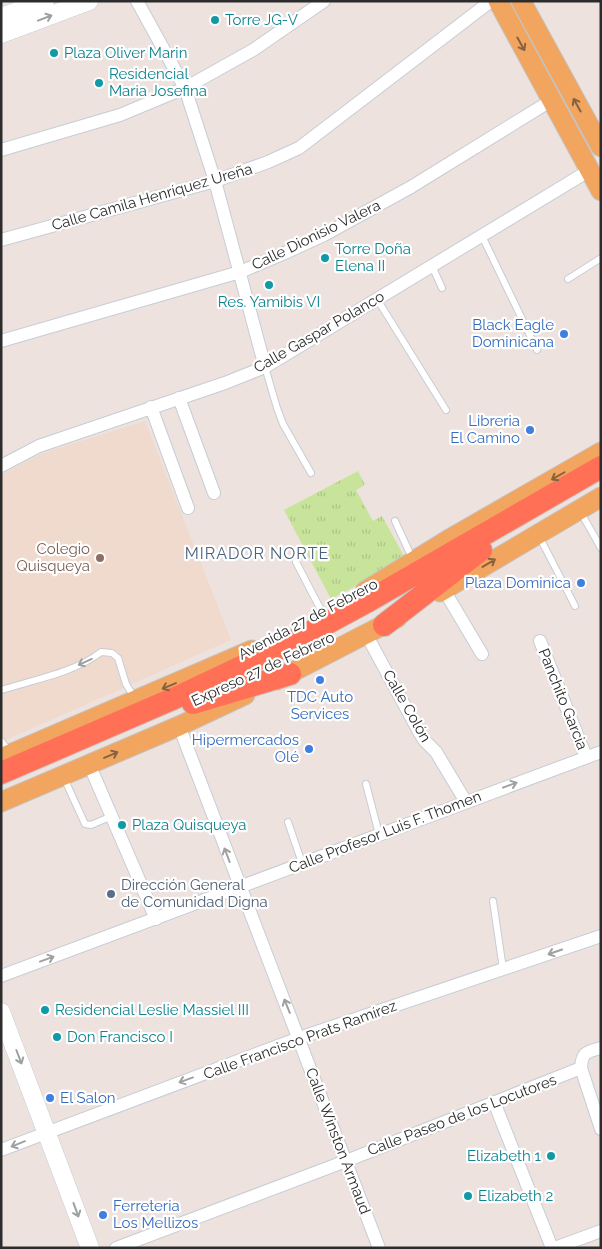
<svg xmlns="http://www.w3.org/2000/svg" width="602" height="1249" font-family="Raleway,sans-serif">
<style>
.education{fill:#efdacd}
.grass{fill:url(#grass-tufts)}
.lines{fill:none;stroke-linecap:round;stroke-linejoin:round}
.lane-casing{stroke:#c6cdd5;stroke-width:8}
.street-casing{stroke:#c6cdd5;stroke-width:14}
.secondary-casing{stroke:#c6cdd5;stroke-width:19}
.primary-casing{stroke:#c4c4c4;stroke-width:21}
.highway-casing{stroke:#c4c4c4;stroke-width:24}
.lane{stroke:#fff;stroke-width:6}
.street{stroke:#fff;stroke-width:12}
.secondary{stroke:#fff;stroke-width:18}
.primary{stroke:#f2a55e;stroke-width:19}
.highway{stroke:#ff7057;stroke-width:22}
.oneway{stroke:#a0a0a0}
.oneway2{stroke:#856242}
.culture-dot{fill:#0f9aa8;stroke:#fff;stroke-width:2}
.shop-dot{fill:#3f7fe0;stroke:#fff;stroke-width:2}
.education-dot{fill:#8d6e63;stroke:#fff;stroke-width:2}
.service-dot{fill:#5c6f8a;stroke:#fff;stroke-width:2}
.labels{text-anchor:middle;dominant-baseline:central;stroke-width:4.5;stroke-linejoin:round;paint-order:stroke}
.culture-label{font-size:15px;fill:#0d838f;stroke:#fff;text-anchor:start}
.street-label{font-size:15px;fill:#2c2c2c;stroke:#fff}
.shop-label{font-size:15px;fill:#366cbe;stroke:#fff;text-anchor:end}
.education-label{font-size:15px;fill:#785e54;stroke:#fff;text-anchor:end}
.service-label{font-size:15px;fill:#4e5e75;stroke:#fff;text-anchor:start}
.neighbourhood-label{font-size:16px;letter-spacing:1px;fill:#4b627d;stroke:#fff}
</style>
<defs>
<pattern id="grass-tufts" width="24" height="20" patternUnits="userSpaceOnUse" patternTransform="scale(1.25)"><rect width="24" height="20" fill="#c8e49a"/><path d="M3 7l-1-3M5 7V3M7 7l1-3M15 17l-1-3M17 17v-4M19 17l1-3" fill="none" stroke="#acc485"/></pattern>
</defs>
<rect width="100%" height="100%" fill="#ede2de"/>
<path class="education" d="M145 421 231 640 1 742V475L43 453Z"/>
<path class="grass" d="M358 471 365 485 356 490 373 521 382 516 406 560 331 599 284 510Z"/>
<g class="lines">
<defs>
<path id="lane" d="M482 236 537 350
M432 266 442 288
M568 279 601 258
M377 299 446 410
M265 367 277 408 283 424 311 473
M580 511 601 548
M395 521 413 560
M539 536 575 606
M296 562 323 614
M1 690C33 680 76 672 101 652L112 653 118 658 126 684 135 699
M1 741 10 752
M64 778 85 824 91 825 112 816
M366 784 379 834
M288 822 302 863
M493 901 503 969"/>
<path id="street" d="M137 1 185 88 215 181 265 367
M1 150 120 115 185 88 253 50 324 1
M1 240 215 181 268 162 299 148 491 1
M1 341 240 272 287 252 324 235 411 187 552 100
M179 398 214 493
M151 407 188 508
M1 466 39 446 225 383 265 367 590 170
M444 590 482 654
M366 634 418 730 424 740 436 752 466 802
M540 641 586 757
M179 726C244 900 313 1074 379 1248
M89 764 156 919
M1 976 601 752
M601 1048C586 1052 582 1052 581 1068L601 1129
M494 1102 552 1248
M1 1150 299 1038 601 936
M116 1248 346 1161 581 1068
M555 1248 601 1231"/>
<path id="secondary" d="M1 17 45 1
M1 34 89 1
M1 1012 90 1248"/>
<path id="primary" d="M498 1 601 191
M521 1 601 147
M365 591 451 538 601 452
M440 592 601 497
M277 680 397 618
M1 758 252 650
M1 802 179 726 245 695"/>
<path id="highway" d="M384 625 481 550
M193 703 290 674
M1 773 184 694 283 647 370 600 601 467"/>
</defs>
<use href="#lane" class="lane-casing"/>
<use href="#street" class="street-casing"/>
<use href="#secondary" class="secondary-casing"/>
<use href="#primary" class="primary-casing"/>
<use href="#highway" class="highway-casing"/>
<use href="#lane" class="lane"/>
<use href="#street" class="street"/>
<use href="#secondary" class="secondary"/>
<use href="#primary" class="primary"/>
<use href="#highway" class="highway"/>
</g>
<defs><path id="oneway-shaft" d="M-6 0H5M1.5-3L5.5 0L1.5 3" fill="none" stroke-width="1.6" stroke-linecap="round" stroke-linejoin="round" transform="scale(1.25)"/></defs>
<g class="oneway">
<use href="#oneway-shaft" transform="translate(45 18) rotate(-21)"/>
<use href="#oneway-shaft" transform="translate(85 662) rotate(156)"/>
<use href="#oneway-shaft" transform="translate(510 785) rotate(-20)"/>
<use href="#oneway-shaft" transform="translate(227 855) rotate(-111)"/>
<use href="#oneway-shaft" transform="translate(555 952) rotate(161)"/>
<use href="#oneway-shaft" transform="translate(47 959) rotate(-20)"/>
<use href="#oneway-shaft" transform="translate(287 1006) rotate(-112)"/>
<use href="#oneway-shaft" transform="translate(19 1057) rotate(69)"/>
<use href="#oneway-shaft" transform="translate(186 1080) rotate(160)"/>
<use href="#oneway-shaft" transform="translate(18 1144) rotate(158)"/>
<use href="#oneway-shaft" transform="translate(76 1210) rotate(70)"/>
</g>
<g class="oneway2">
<use href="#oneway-shaft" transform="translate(521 44) rotate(61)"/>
<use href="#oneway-shaft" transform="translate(577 105) rotate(-119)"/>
<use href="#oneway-shaft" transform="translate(558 476) rotate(150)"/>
<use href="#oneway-shaft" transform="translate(489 563) rotate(-31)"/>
<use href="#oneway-shaft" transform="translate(169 686) rotate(157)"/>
<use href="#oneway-shaft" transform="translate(111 755) rotate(-23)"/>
</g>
<g class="culture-dot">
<circle cx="215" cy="20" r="5"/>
<circle cx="54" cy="53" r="5"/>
<circle cx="99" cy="83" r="5"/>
<circle cx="325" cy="258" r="5"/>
<circle cx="269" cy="285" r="5"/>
<circle cx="122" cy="825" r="5"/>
<circle cx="45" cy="1010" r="5"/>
<circle cx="57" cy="1037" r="5"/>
<circle cx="551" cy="1156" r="5"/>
<circle cx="468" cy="1196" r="5"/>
</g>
<g class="shop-dot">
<circle cx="564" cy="334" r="5"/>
<circle cx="530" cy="430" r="5"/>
<circle cx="581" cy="583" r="5"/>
<circle cx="320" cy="680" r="5"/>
<circle cx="309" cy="749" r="5"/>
<circle cx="50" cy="1098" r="5"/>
<circle cx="103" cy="1215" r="5"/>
</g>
<circle class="education-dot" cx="100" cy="558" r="5"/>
<circle class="service-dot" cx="111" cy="894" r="5"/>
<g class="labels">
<g class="culture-label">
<text x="225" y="20">Torre JG-V</text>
<text x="64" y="53">Plaza Oliver Marin</text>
<text x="109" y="74">Residencial<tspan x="109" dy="17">Maria Josefina</tspan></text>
<text x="335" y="249">Torre Doña<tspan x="335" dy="17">Elena II</tspan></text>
<text x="269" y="302" text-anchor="middle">Res. Yamibis VI</text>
<text x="132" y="825">Plaza Quisqueya</text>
<text x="55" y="1010">Residencial Leslie Massiel III</text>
<text x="67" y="1037">Don Francisco I</text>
<text x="541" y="1156" text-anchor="end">Elizabeth 1</text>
<text x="478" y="1196">Elizabeth 2</text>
</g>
<g class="street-label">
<text transform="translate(152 197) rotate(-16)">Calle Camila Henríquez Ureña</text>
<text transform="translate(316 235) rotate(-26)">Calle Dionisio Valera</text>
<text transform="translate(319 332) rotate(-30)">Calle Gaspar Polanco</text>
<text transform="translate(308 619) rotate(-28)">Avenida 27 de Febrero</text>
<text transform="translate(263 669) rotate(-25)">Expreso 27 de Febrero</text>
<text transform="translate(563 699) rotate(68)">Panchito Garcia</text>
<text transform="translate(407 706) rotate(60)">Calle Colón</text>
<text transform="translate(385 832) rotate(-21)">Calle Profesor Luis F. Thomen</text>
<text transform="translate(300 1040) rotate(-20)">Calle Francisco Prats Ramírez</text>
<text transform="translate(462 1115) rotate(-21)">Calle Paseo de los Locutores</text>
<text transform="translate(338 1141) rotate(69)">Calle Winston Armaud</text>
</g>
<g class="shop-label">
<text x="554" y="325">Black Eagle<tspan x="554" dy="17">Dominicana</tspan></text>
<text x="520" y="421">Libreria<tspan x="520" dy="17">El Camino</tspan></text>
<text x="571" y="583">Plaza Dominica</text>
<text x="320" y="697" text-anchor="middle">TDC Auto<tspan x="320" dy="17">Services</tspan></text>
<text x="299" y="740">Hipermercados<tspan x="299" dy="17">Olé</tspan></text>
<text x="60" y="1098" text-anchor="start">El Salon</text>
<text x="113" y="1206" text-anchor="start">Ferreteria<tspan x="113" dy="17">Los Mellizos</tspan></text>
</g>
<g class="education-label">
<text x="90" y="549">Colegio<tspan x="90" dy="17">Quisqueya</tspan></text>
</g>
<g class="service-label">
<text x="121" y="885">Dirección General<tspan x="121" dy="17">de Comunidad Digna</tspan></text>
</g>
<g class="neighbourhood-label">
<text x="257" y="553">MIRADOR NORTE</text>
</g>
</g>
<rect width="602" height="1249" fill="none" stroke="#2c2c2c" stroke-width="5"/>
</svg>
